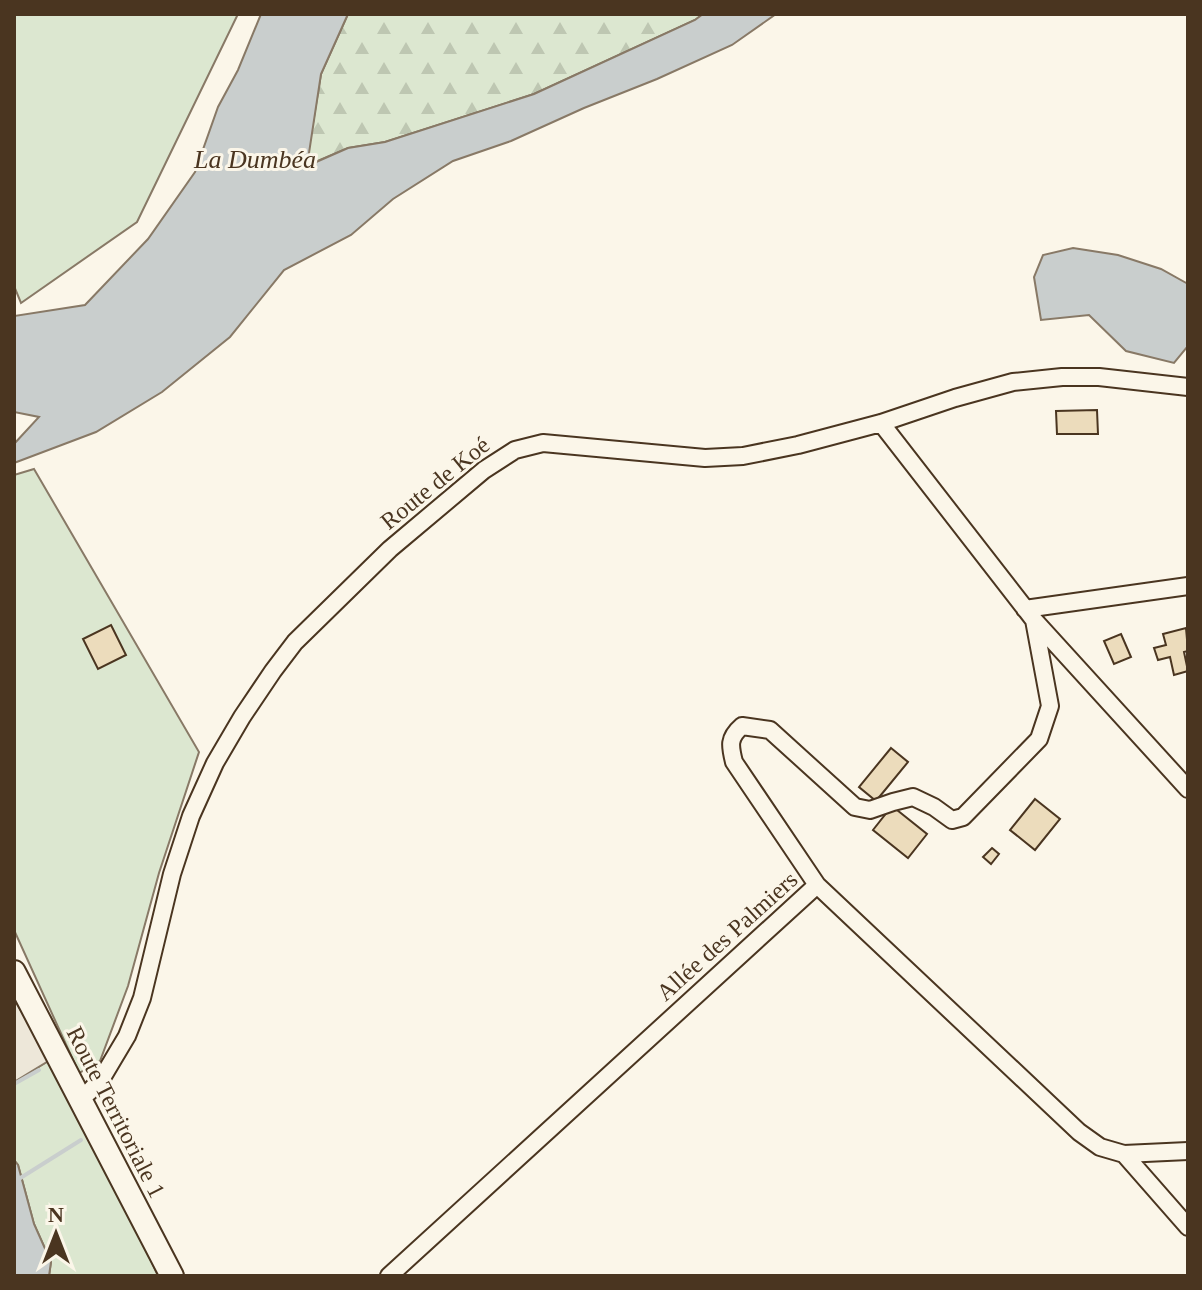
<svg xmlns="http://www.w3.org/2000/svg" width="1202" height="1290" font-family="'Times New Roman',serif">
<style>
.green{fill:#dce7d0;stroke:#887966;stroke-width:2}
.forest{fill:url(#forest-firs);stroke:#887966;stroke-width:2}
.parking{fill:#ede7d9;stroke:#887966;stroke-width:2}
.water{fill:#c9cecd;stroke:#887966;stroke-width:2}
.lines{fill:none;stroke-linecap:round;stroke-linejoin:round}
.stream{stroke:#c9cecd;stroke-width:4}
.building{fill:#ecdcbc;stroke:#4a3520;stroke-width:2}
.minor-casing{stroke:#4a3520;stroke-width:20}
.major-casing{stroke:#4a3520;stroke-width:26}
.minor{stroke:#fbf6e9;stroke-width:16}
.major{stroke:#fbf6e9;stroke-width:22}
.labels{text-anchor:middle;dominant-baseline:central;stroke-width:6;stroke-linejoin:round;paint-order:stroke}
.street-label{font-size:24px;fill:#4a3520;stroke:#fbf6e9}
.water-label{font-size:26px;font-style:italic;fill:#4a3520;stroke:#fbf6e9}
</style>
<defs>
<pattern id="forest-firs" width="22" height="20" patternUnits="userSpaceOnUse" patternTransform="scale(2)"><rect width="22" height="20" fill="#dce7d0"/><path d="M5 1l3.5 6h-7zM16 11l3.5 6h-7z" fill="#bec7b2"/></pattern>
</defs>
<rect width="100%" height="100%" fill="#fbf6e9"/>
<path class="green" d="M14 14H238L137 222 21 303 14 286Z
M34 469 199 752 159 873 128 986 100 1061 79 1073 14 930V475Z
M50 1060 137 1230 158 1276H49L51 1262 34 1224 18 1165 14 1160V1082Z"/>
<path class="forest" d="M348 14H703L695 20 534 94 385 142 348 148 306 166 321 74Z"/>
<path class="parking" d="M14 999 50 1060 14 1082Z"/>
<path class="water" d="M261 14H348L321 74 307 166 348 148 385 142 534 94 695 20 703 14H776L732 45 657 79 584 108 511 141 453 161 393 199 351 235 284 270 230 337 162 392 96 432 14 463V444L39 417 14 412V316L85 305 148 239 195 172 218 107 238 70Z
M1073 248 1118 255 1161 269 1188 284V346L1174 363 1126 351 1089 315 1041 320 1034 277 1043 255Z
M14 1160 18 1165 34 1224 51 1262 49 1276H14Z"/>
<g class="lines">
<path class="stream" d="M14 1084 39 1070
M14 1182 81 1140"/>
</g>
<path class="building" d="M1097 410 1098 434H1057L1056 411Z
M111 625 126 655 98 669 83 639Z
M1186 628 1188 651 1184 652 1188 671 1174 675 1170 657 1158 660 1154 648 1166 645 1163 634Z
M1121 634 1131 657 1114 664 1104 641Z
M891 748 908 762 876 801 859 787Z
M1035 799 1060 819 1035 850 1010 830Z
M892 806 927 834 908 858 873 830Z
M992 848 999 854 991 864 983 857Z"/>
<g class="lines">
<defs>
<path id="minor" d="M881 423 1034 620 1188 789
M1025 609 1188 586
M1034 620 1050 706 1039 739 963 817 952 820 934 807 913 797 893 802 870 810 855 807 770 730 742 726C728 738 730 746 734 762L817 885 1079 1132 1100 1147 1124 1154 1188 1151
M80 1097 89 1092 102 1078 127 1036 142 998 172 874 191 816 215 763 242 717 273 671 295 642 390 549 484 470 515 450 543 443 705 458 743 456 798 445 881 423 955 398 1013 382 1062 377H1099L1188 387
M1124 1154 1188 1227
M389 1276 817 885"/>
<path id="major" d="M14 972 172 1276"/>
</defs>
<use href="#minor" class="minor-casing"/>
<use href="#major" class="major-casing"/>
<use href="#minor" class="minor"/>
<use href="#major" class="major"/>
</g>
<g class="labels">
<g class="street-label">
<text transform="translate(435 483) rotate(-39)">Route de Koé</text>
<text transform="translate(727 936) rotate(-42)">Allée des Palmiers</text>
<text transform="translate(116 1112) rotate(63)">Route Territoriale 1</text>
</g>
<g class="water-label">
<text x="255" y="159">La Dumbéa</text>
</g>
</g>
<rect width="1202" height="1290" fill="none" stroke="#4a3520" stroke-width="32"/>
<g transform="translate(56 1234)" stroke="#fbf6e9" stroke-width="6" paint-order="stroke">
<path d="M0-6L14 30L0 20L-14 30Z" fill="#4a3520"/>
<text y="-12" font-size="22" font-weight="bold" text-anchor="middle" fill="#4a3520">N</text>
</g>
</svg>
